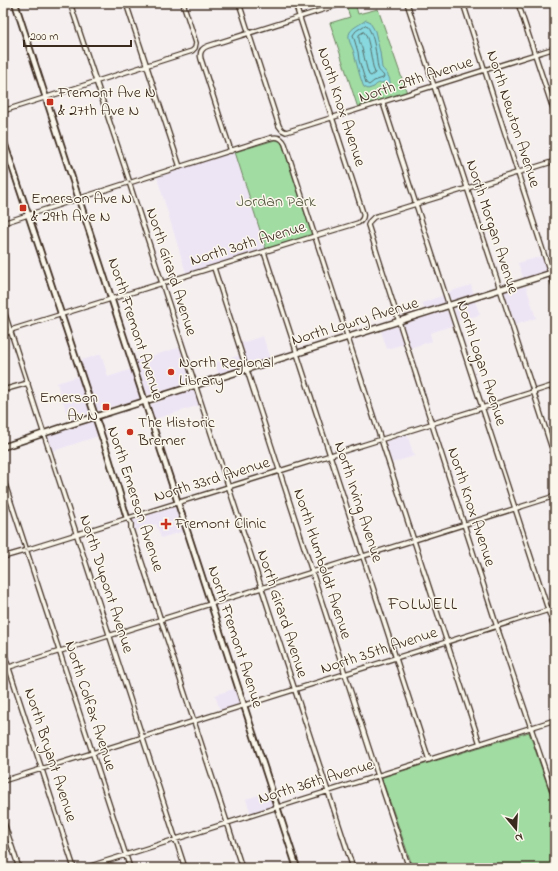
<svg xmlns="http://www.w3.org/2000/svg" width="558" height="871" font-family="'Indie Flower',sans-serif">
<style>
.built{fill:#eee5f4}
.green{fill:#a1dca2;stroke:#6e8360}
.water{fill:#87d8df;stroke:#699292}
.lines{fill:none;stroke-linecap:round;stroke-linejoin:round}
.shore{stroke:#59706b;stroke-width:1}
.minor-casing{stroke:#3b2a1e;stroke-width:6}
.tertiary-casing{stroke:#3b2a1e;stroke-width:8}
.secondary-casing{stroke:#3b2a1e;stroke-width:8}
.minor{stroke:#fbf7ec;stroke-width:3.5}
.tertiary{stroke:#fbf7ec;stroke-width:4.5}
.secondary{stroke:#fbf7ec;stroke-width:5}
.poi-dot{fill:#c8321e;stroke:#fbf7ec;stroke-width:1.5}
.labels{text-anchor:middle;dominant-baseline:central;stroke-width:3;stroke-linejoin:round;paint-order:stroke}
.street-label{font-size:16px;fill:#3b2a1e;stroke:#fbf7ec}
.poi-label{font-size:16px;fill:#3b2a1e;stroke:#fbf7ec;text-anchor:start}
.park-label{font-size:16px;fill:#54563f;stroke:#fbf7ec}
.neighbourhood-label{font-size:17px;letter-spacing:1px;fill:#3b2a1e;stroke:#fbf7ec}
</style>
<rect width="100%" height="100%" fill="#f5eff0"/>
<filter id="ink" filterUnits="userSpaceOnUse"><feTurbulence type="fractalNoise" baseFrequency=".025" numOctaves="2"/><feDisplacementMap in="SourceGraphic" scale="8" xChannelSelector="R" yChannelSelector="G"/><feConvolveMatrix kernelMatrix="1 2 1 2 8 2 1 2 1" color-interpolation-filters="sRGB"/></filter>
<g filter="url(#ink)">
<path class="built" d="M235 152 266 249 186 273 157 177Z
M543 256 547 271 546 273 524 280 518 263Z
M471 285 474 295 453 301 451 300 448 292Z
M526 286 536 318 515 325 504 293 506 291Z
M444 295 446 302 444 305 425 311 422 303Z
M475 301 480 315 457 321 454 309Z
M446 311 450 313 454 325 430 333 432 341 410 348 403 325 405 323Z
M395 326 399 328 404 344 387 349 381 331Z
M263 336 270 359 249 364 247 363 241 343Z
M181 347 192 380 191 383 147 395 135 361Z
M101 354 108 377 132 369 141 397 140 399 95 411 79 361Z
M240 355 242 365V368L219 375 215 363Z
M79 376 91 411 90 414 69 420 57 383Z
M192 389 196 392 200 405 155 419 150 405Z
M92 422 94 423 98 436 53 451 48 437 49 435Z
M407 434 414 456 392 463 385 442Z
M175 507 177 508 184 531 161 538 156 524 134 531 132 522 133 520Z
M236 688 241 705 220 711 215 695Z
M269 792 274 806 251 814 246 799Z"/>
<path class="green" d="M351 3H355L358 14 378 9 407 93 358 108 330 23 350 17 346 5Z
M275 140 280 141 282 143 308 222 312 232 311 235 266 249 235 152Z
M529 732 555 807V868H413L382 779 383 777Z"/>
<path class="water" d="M366 20 369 21 375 31 380 52 382 68C386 72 391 78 390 84H388L385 82C380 83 377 83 374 87L368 89 364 87 363 85C359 74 357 65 354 53 353 47 346 39 350 32 353 27 361 24 366 20Z"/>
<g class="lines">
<path class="shore" d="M366 25C375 33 376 57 378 68 379 72 382 73 384 76L383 78 374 81 369 85 366 83 359 60 358 52 353 35 356 31Z
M364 32C370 38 371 64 375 73L371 76 369 75C366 67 365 60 363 52 362 46 358 42 359 35Z"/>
<defs>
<path id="minor" d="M70 3 129 180
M126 3 180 167
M239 3 279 126 282 130 286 132 555 48
M407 3 555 458
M463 3 555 288
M518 3 555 115
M383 103 555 631
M3 111 192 51 195 48 196 43 183 3
M231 151 201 59C199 52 202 48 208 46L344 3
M555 161 374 217 370 221 368 225 498 630 555 799
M132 182 270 138C277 136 282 137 285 144L380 437
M130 185 353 868
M3 223 127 183
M264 252 429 760
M214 268 377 773 409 868
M3 308 185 868
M3 335 14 329 315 236 358 223C363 220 364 217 363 213L295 3
M3 390 28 383
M383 439 555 385
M382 442 480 744
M3 478 26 548
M127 518 131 523V529L242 868
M29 549 379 440
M27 552 130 868
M3 557 24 551
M3 650 74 868
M3 669 555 496
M3 781 555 608
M3 820 19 868
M84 868 555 720"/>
<path id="tertiary" d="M15 3 297 868
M3 139 108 455 127 518"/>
<path id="secondary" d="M3 447 69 425 555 272"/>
</defs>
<use href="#minor" class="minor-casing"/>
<use href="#tertiary" class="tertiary-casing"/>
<use href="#secondary" class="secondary-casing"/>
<use href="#minor" class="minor"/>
<use href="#tertiary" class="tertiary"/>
<use href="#secondary" class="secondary"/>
</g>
</g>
<g class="poi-dot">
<rect x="46" y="98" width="8" height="8" rx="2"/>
<rect x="19" y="204" width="8" height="8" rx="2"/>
<circle cx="171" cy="372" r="4"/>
<rect x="102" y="403" width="8" height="8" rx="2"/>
<circle cx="130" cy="432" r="4"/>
<path d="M164 518h4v4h4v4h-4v4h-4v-4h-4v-4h4z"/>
</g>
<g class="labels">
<g class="street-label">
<text transform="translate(416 80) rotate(-18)">North 29th Avenue</text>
<text transform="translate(341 107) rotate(72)">North Knox Avenue</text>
<text transform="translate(513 119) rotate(72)">North Newton Avenue</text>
<text transform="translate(492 227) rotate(72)">North Morgan Avenue</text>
<text transform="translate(248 244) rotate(-17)">North 30th Avenue</text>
<text transform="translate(171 272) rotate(72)">North Girard Avenue</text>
<text transform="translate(355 322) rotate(-17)">North Lowry Avenue</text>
<text transform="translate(135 329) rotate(72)">North Fremont Avenue</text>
<text transform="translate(481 363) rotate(72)">North Logan Avenue</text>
<text transform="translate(212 480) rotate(-17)">North 33rd Avenue</text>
<text transform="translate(135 499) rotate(72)">North Emerson Avenue</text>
<text transform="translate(358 502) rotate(72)">North Irving Avenue</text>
<text transform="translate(471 507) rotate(72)">North Knox Avenue</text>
<text transform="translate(322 564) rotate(72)">North Humboldt Avenue</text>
<text transform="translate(106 584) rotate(72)">North Dupont Avenue</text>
<text transform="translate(282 614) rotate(72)">North Girard Avenue</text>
<text transform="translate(235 637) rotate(72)">North Fremont Avenue</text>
<text transform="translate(379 651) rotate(-18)">North 35th Avenue</text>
<text transform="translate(90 706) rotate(72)">North Colfax Avenue</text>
<text transform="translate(50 755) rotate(72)">North Bryant Avenue</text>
<text transform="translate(316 782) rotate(-17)">North 36th Avenue</text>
</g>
<g class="poi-label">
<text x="58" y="93">Fremont Ave N<tspan x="58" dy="18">&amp; 27th Ave N</tspan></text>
<text x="31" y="199">Emerson Ave N<tspan x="31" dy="18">&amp; 29th Ave N</tspan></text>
<text x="179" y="363">North Regional<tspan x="179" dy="18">Library</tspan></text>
<text x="98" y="398" text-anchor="end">Emerson<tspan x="98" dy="18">Av N</tspan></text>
<text x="138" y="423">The Historic<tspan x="138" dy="18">Bremer</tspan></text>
<text x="175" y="524">Fremont Clinic</text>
</g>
<g class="park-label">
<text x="276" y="202">Jordan Park</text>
</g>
<g class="neighbourhood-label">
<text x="423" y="604">FOLWELL</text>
</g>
</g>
<rect width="558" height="871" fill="none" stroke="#fbf7ec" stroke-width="16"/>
<rect x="8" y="8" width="542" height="855" fill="none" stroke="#3b2a1e" stroke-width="1.5" filter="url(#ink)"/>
<g transform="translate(516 829) rotate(162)" stroke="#fbf7ec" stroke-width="3" paint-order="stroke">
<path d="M0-3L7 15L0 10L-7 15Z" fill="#3b2a1e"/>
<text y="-6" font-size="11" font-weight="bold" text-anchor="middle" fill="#3b2a1e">N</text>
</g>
<path d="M24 40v6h107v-6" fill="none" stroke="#3b2a1e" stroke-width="2"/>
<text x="30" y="40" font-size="12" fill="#3b2a1e" stroke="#fbf7ec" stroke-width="3" paint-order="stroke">200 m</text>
</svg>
